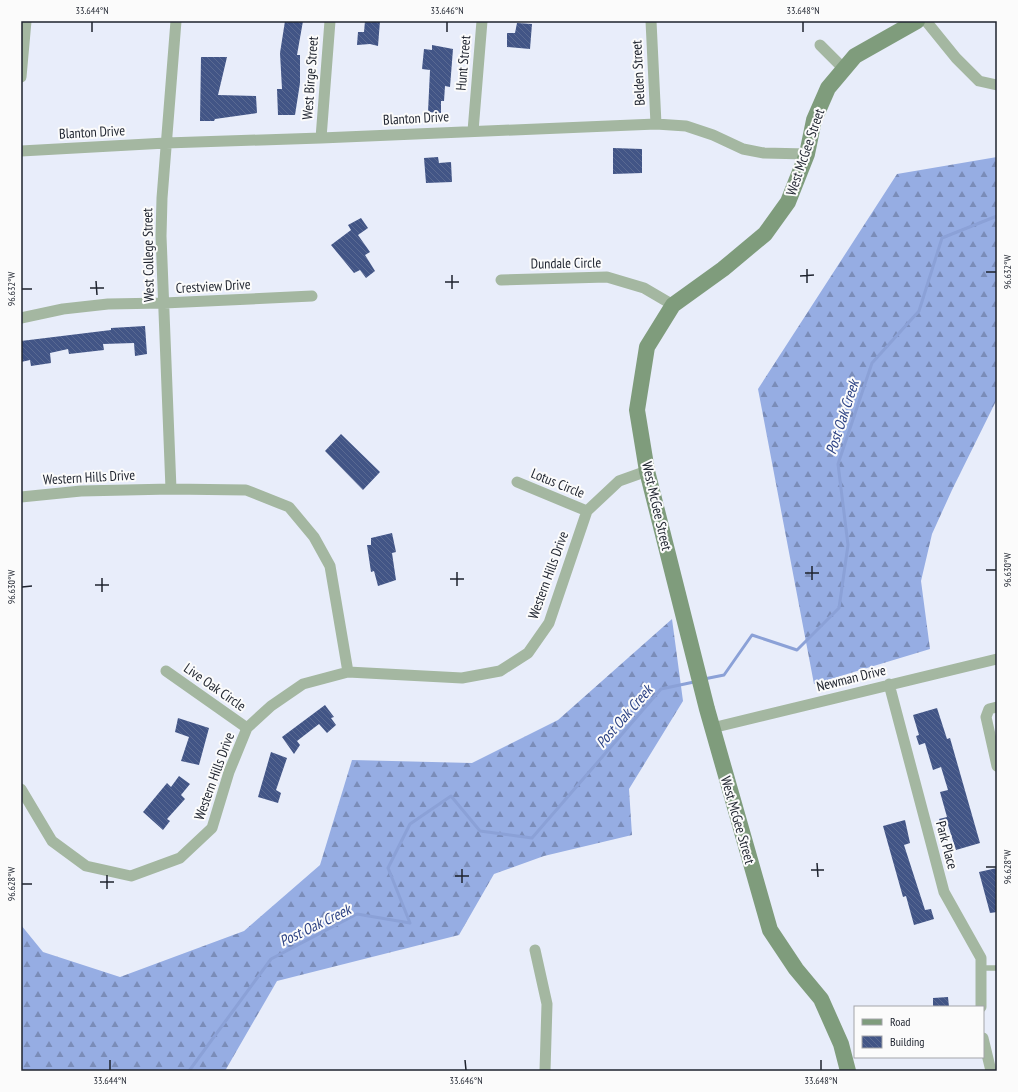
<svg xmlns="http://www.w3.org/2000/svg" width="1018" height="1092" font-family="'PT Sans Narrow',sans-serif">
<style>
.forest{fill:url(#forest-firs)}
.lines{fill:none;stroke-linecap:round;stroke-linejoin:round}
.stream{stroke:#8ba1d7;stroke-width:3}
.building{fill:url(#building-back-hatch)}
.lane{stroke:#a4b7a1;stroke-width:5.5}
.street{stroke:#a4b7a1;stroke-width:11}
.secondary{stroke:#7f9c7c;stroke-width:16}
.ticks{fill:none;stroke:#1e232e;stroke-width:1.5}
.labels{text-anchor:middle;dominant-baseline:central;stroke-width:4;stroke-linejoin:round;paint-order:stroke}
.street-label{font-size:14px;fill:#1e232e;stroke:#fbfbfb}
.water-label{font-size:15px;font-style:italic;fill:#2b4183;stroke:#fbfbfb}
.neatline{fill:none;stroke:#1e232e;stroke-width:1.5}
.ticks-label{font-size:10px;text-anchor:middle;fill:#1e232e}
</style>
<defs>
<pattern id="forest-firs" width="22" height="20" patternUnits="userSpaceOnUse"><rect width="22" height="20" fill="#96ade3"/><path d="M5 1l3.5 6h-7zM16 11l3.5 6h-7z" fill="#7a8cb8"/></pattern>
<pattern id="building-back-hatch" width="6" height="6" patternUnits="userSpaceOnUse"><rect width="6" height="6" fill="#425586"/><path d="M-1 5l2 2M0 0l6 6M5-1l2 2" fill="none" stroke="#5a6a92"/></pattern>
</defs>
<rect width="100%" height="100%" fill="#e8edfa"/>
<path class="forest" d="M997 157V399L952 490 932 534 921 581 930 649 814 684 758 389 897 174Z
M672 619 683 701 629 789 632 835 544 856 494 874 459 935 277 981 225 1071H21V925L43 952 120 977 244 931 320 865 352 760 472 763 558 720Z"/>
<g class="lines">
<path class="stream" d="M704 679 724 675 752 635 797 650 839 608 848 545 838 464 872 363 919 311 942 238 997 216
M189 1071 271 959 357 914 410 923 388 868 410 824 451 796 480 831 532 838 661 689 694 682"/>
</g>
<path class="building" d="M285 21H303L297 55H300V83L295 115H278L277 89H282L280 53Z
M365 21H380L378 46 370 44 357 45 358 32H364Z
M517 23 532 24 530 49 507 47V33H515Z
M432 45 453 49 450 87 445 86 444 101H441V113L428 112 430 70 422 69 424 49 432 50Z
M201 57H227L218 95 256 96 257 113 215 119 214 121H200Z
M613 148 642 149V173L613 174Z
M438 157 439 163 451 162 452 182 426 183 424 158Z
M361 218 368 228 358 235 370 252 365 255 375 271 366 278 360 270 354 273 331 245 351 230 348 225Z
M145 326 147 354 135 356 134 343 103 344 104 350 69 354 68 349 50 353 51 363 31 366 30 360 21 362V341L111 330V328Z
M341 434 380 472 363 490 325 451Z
M392 533 396 552 392 553 396 580 378 586 374 571 371 572 367 545H371V538Z
M325 705 334 717 331 718 336 725 327 733 319 724 297 741 300 745 294 754 282 737Z
M937 708 947 739 950 738 980 843 956 850 948 825 941 827 939 819 947 817 940 792 948 790 941 767 933 770 925 743 919 745 916 736 919 735 913 715Z
M178 718 209 728 199 765 181 761 189 737 175 732Z
M271 752 287 758 276 790 281 793 278 803 258 797Z
M179 776 190 784 181 795 185 799 167 819 170 821 163 830 143 812 167 783 171 787Z
M905 820 910 843 904 845 925 910 931 909 934 919 914 925 906 896 903 897 883 826Z
M997 868V912L990 913 979 872Z
M948 997 949 1007H933V998Z"/>
<g class="lines">
<path class="lane" d="M981 968H997"/>
<path class="street" d="M651 21 656 124
M926 21 956 58 979 81 997 85
M820 45 844 69
M21 77 26 21
M473 131 482 21
M321 138 330 21
M21 151 166 143 321 138 656 124 686 126 713 135 743 149 764 153 807 154
M501 280 607 277 644 288 673 305
M21 318 63 309 108 304 164 303 312 296
M517 482 587 511
M171 489 161 236 162 198 176 21
M21 497 81 491 171 489 246 490 289 507 314 537 330 566 348 672 303 684 271 706 247 728 229 772 212 828 180 858 131 876 86 866 52 841 21 789
M166 671 247 728
M348 672 462 678 500 671 528 653 549 623 587 511 619 481 647 471
M889 684 944 892 981 958V1007
M997 707 989 709 986 717 997 766
M712 728 997 659
M535 950 547 1004 545 1071
M983 1038 991 1071"/>
<path class="secondary" d="M848 1071 841 1044 821 999 796 969 770 930 707 709 647 471 637 410 647 347 673 305 723 269 765 234 788 202 807 154 814 120 828 88 855 56 917 21"/>
</g>
<path class="ticks" d="M92 22V32M447 22V32M803 22V32M807 269V283M986 272H996M452 275V289M800 276 814 275M96 281 97 295M445 282H459M90 288H104M22 289H32M812 566V580M986 570H996M457 572V586M805 573H819M102 578V592M450 579H464M95 585H109M22 587 32 586M817 863 818 877M986 867H996M462 869V883M811 870H824M107 875V889M455 876H469M100 882H114M22 884H32M110 1060V1070M465 1060 466 1070M821 1060V1070"/>
<g class="labels">
<g class="street-label">
<text transform="translate(463 63) rotate(-85)">Hunt Street</text>
<text transform="translate(638 73) rotate(-93)">Belden Street</text>
<text transform="translate(310 78) rotate(-86)">West Birge Street</text>
<text transform="translate(416 118) rotate(-3)">Blanton Drive</text>
<text transform="translate(92 132) rotate(-3)">Blanton Drive</text>
<text transform="translate(805 152) rotate(-71)">West McGee Street</text>
<text transform="translate(148 255) rotate(-91)">West College Street</text>
<text transform="translate(566 263) rotate(-1)">Dundale Circle</text>
<text transform="translate(213 286) rotate(-3)">Crestview Drive</text>
<text transform="translate(89 477) rotate(-3)">Western Hills Drive</text>
<text transform="translate(558 483) rotate(22)">Lotus Circle</text>
<text transform="translate(657 506) rotate(77)">West McGee Street</text>
<text transform="translate(548 575) rotate(-70)">Western Hills Drive</text>
<text transform="translate(851 678) rotate(-14)">Newman Drive</text>
<text transform="translate(215 687) rotate(35)">Live Oak Circle</text>
<text transform="translate(214 776) rotate(-70)">Western Hills Drive</text>
<text transform="translate(738 820) rotate(74)">West McGee Street</text>
<text transform="translate(947 845) rotate(75)">Park Place</text>
</g>
<g class="water-label">
<text transform="translate(842 417) rotate(-72)">Post Oak Creek</text>
<text transform="translate(624 716) rotate(-49)">Post Oak Creek</text>
<text transform="translate(315 925) rotate(-26)">Post Oak Creek</text>
</g>
</g>
<rect width="1018" height="1092" fill="none" stroke="#fbfbfb" stroke-width="44"/>
<rect x="854" y="1006" width="130" height="52" fill="#fbfbfb" stroke="#a3a5a9"/>
<rect x="862" y="1019" width="20" height="6" fill="#7f9c7c" stroke="#a3a5a9"/>
<text x="890" y="1026" font-size="12" fill="#1e232e">Road</text>
<rect x="862" y="1036" width="20" height="12" fill="url(#building-back-hatch)" stroke="#a3a5a9"/>
<text x="890" y="1046" font-size="12" fill="#1e232e">Building</text>
<rect x="22" y="22" width="974" height="1048" class="neatline"/>
<g class="ticks-label">
<text x="92" y="14">33.644°N</text>
<text x="447" y="14">33.646°N</text>
<text x="803" y="14">33.648°N</text>
<text transform="translate(1007 272) rotate(-90)" y="4">96.632°W</text>
<text transform="translate(11 289) rotate(-90)" y="4">96.632°W</text>
<text transform="translate(1007 570) rotate(-90)" y="4">96.630°W</text>
<text transform="translate(11 587) rotate(-90)" y="4">96.630°W</text>
<text transform="translate(1007 867) rotate(-90)" y="4">96.628°W</text>
<text transform="translate(11 884) rotate(-90)" y="4">96.628°W</text>
<text x="110" y="1084">33.644°N</text>
<text x="466" y="1084">33.646°N</text>
<text x="821" y="1084">33.648°N</text>
</g>
</svg>
